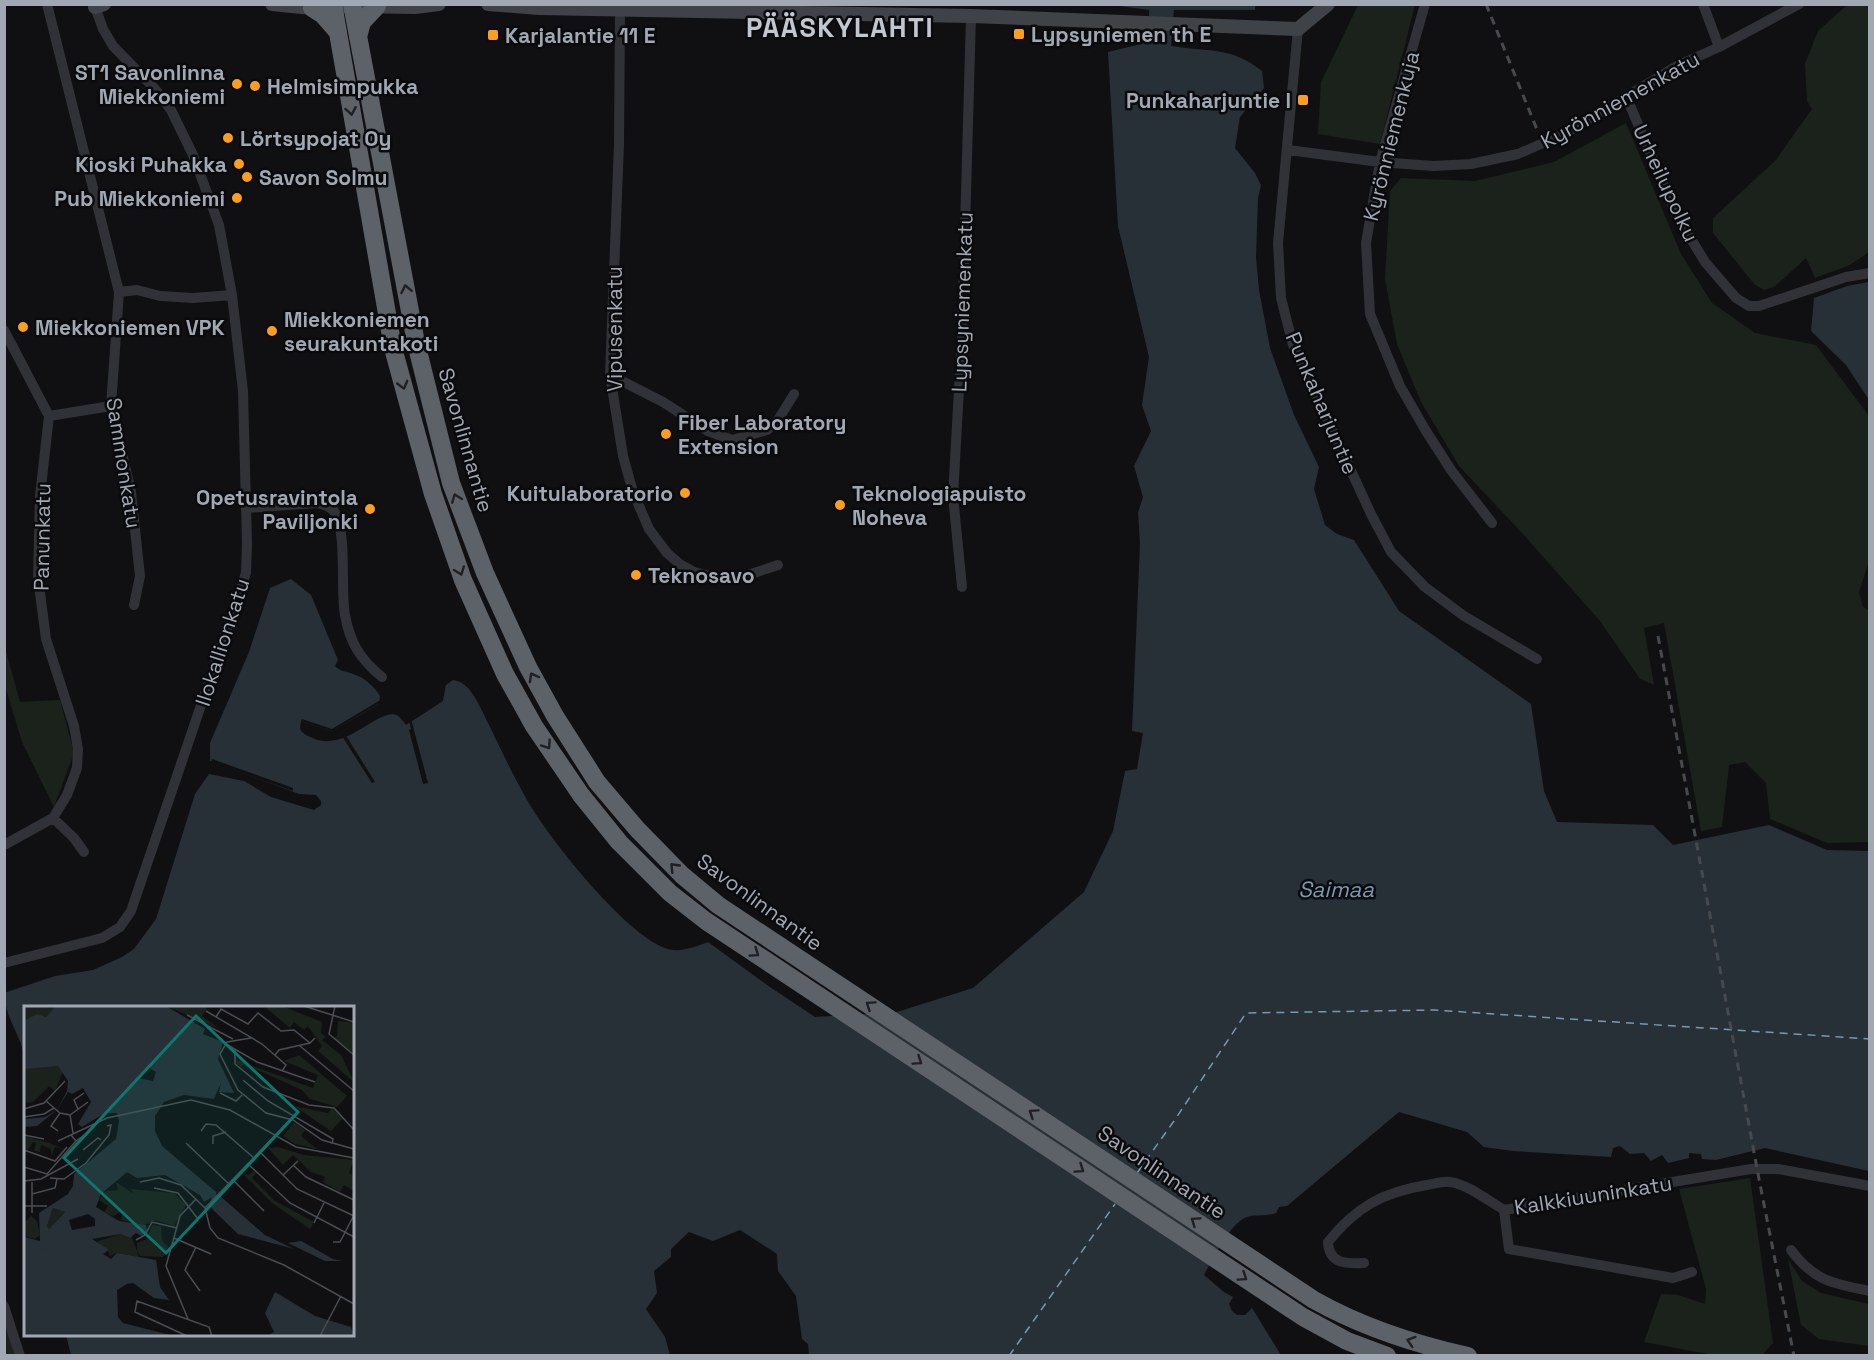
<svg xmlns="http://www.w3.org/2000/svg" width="1874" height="1360" font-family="'Space Grotesk',sans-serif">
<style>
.green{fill:#1a221b}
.water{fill:#263036}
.pier{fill:#101012}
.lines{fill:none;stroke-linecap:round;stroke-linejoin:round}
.ferry{stroke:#759ab1;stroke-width:1.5;stroke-dasharray:8 6;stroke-linecap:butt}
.street{stroke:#313237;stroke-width:10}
.secondary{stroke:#3f4247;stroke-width:14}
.highway{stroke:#5d6168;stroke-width:18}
.rail{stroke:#46494e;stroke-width:3;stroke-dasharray:8 6;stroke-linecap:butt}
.oneway{stroke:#202024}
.poi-dot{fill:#fa9e20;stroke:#0b0b0d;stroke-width:2}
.labels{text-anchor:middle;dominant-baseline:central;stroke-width:5;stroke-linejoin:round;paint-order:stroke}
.poi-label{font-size:21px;font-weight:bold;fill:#a1a8b3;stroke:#0b0b0d;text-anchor:start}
.street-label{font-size:21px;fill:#a1a8b3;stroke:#0b0b0d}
.water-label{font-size:22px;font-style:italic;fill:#759ab1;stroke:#0b0b0d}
.district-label{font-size:27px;font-weight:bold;letter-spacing:1.5px;fill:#c2c6cf;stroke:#0b0b0d}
.inset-river{fill:none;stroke:#263036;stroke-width:3}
.inset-road{fill:none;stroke:#4a4d52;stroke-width:1.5}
.view{fill:#0f766e;fill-opacity:0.15;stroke:#0f766e;stroke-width:3}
.inset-edge{fill:none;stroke:#a1a8b3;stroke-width:3}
</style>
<rect width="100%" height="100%" fill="#101012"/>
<path class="green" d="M1358 5H1415L1380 144 1318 134 1321 82Z
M1847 5H1869V252L1850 265 1815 278 1806 258 1774 287 1764 290 1755 285 1713 233V218L1775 161 1812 109 1807 101 1805 64 1818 31Z
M1626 123 1681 254 1712 303 1755 333 1816 345 1869 416 1870 558 1859 592 1863 607 1870 610 1869 842 1827 843 1770 819 1766 783 1745 762 1729 765 1722 827 1701 831 1664 623 1644 628 1654 685 1640 679 1600 621 1523 534 1459 466 1421 402 1397 344 1385 279 1390 191 1401 178 1475 181 1554 162Z
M4 644 20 702 60 700 74 753 54 807 22 742 5 686Z
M1750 1178 1773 1343 1763 1354 1713 1355 1644 1342 1661 1294 1678 1295 1705 1304 1706 1289 1679 1189Z
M1788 1259 1802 1281 1821 1293 1869 1304V1346L1819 1339 1801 1325Z
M5 1322 15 1355H5Z"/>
<path class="water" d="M1112 5H1255V10H1174L1171 46C1207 52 1231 46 1262 71L1264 88 1240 117 1235 148 1255 173 1261 185 1258 198 1256 257 1259 290 1270 348 1294 415 1319 467 1314 489 1325 525 1337 534 1354 540 1399 611 1531 704 1544 791 1557 822 1653 825 1673 845 1769 825 1827 850 1869 851V1171L1765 1148 1716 1160 1702 1159 1701 1154 1689 1153V1158L1668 1163 1662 1155 1651 1161 1644 1153 1630 1154 1620 1146 1613 1148 1611 1157 1513 1151 1484 1147 1467 1132 1399 1112 1287 1206 1279 1207 1276 1213C1266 1217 1254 1214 1247 1217 1230 1223 1213 1259 1204 1275L1224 1292 1233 1297 1229 1304 1232 1311 1237 1315H1245L1252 1308 1281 1355H809L808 1344 802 1339 796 1296 778 1271 777 1254 740 1230 713 1241 689 1232 671 1249V1257L654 1271 657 1293 646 1309 665 1337 670 1355H71L66 1335 352 1334V1008H26L25 1067C24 1058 23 1047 19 1039 12 1023 5 1011 4 993L55 976 93 970 122 957 134 949 156 919 195 794 209 774 244 781 271 797 314 810 321 805V801L316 795 299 794 210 761V743L249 652 270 588 291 579 311 595 338 660 335 666C341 672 346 671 353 674 364 677 374 686 380 696L379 704 332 731 301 721 300 729C304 735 308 736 315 739 347 751 378 708 397 715 400 717 404 722 406 725L443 701 446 685 453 680C460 681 464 684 469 689 477 699 483 713 489 725 501 749 512 774 526 798 546 835 632 945 673 950 685 951 697 946 708 942L770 987 815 1017 897 1012 973 988 1084 892 1113 831 1125 771 1137 769 1143 733 1132 731 1140 543 1138 513 1143 497 1134 466 1151 431 1142 405 1149 357 1118 226 1108 52 1149 42V10Z
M1869 282H1870L1869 400 1846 365 1811 331 1814 298 1847 286Z"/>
<path class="pier" d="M382 699V702L332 731 301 721 302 719 332 729Z
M411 719 428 783 423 784 409 730 411 729 409 720Z
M345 734 375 782 372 783 342 736Z
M212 759 293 788V791L211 762Z"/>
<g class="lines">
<path class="ferry" d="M1137 1173 1174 1121 1246 1013 1434 1010 1870 1039
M1009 1356 1115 1204"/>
<path class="street" d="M47 4 119 292 111 406 131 492 140 576 134 605
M1425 4 1380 162 1366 243 1370 314 1400 386 1426 431 1451 470 1492 523
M1703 4 1719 47
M620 10 619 144 610 375 623 456 633 492 649 529 667 553 681 565 694 572 722 579 739 578 778 565
M1298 29 1278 243 1281 298 1293 345 1371 514 1391 552 1425 587 1464 616 1537 659
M1626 96 1677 216 1705 262 1736 298 1749 306H1759L1846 277 1870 273
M1288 150 1380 162 1433 166 1471 164 1518 154 1564 134 1677 66 1719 47 1799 4
M119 292 137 290 160 296 193 298 232 295
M4 330 49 416 40 496 38 578 46 639 74 726 78 749 77 768 67 795 53 818 4 845
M610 375 663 402 708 431 732 440 767 430 778 420 794 394
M49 416 111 406
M246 508 316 503C323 504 328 505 333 510 348 526 340 592 345 615 350 643 360 659 382 677
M962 587 953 496 962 336 971 16
M53 818 74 838 84 852
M4 963 102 938 120 927 131 911 246 573 247 544 243 391 232 295 219 225 193 155 171 110 155 89 113 46 103 29 94 4
M1504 1210 1509 1249 1673 1278 1692 1272
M1791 1250C1814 1281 1834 1284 1870 1291
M1364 1263C1346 1264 1329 1264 1328 1242 1356 1207 1383 1192 1427 1185 1434 1184 1443 1181 1450 1182 1467 1184 1489 1201 1504 1210L1751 1169H1778L1870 1186
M4 1306 20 1356"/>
<path class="secondary" d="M272 4 312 8 352 6 415 7 439 4
M488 4 539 8 971 16 1298 29 1328 4
M95 7 104 4"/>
<path class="highway" d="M333 4 393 348 433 494 463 580 505 674 534 726 581 795 619 842 670 893 706 921 1303 1317 1347 1341 1387 1356
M352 4 416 343 451 483 485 573 528 667 555 716 597 782 637 829 682 875 718 905 1314 1300C1362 1327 1414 1344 1468 1356
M312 8 323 15 337 31
M358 37 362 22 377 6"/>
<path class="rail" d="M1486 4 1538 132
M1658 636 1759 1179 1794 1356"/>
</g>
<defs><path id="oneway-chevron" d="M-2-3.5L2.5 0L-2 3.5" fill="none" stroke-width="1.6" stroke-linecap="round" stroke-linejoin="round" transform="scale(1.5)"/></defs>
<g class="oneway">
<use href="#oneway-chevron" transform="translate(351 111) rotate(80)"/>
<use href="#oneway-chevron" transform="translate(406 289) rotate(-101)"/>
<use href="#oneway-chevron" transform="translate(403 385) rotate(75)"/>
<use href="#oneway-chevron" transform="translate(456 498) rotate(-111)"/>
<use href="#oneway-chevron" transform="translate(460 571) rotate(70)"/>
<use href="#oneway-chevron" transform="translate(533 677) rotate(-119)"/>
<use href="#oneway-chevron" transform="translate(547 745) rotate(56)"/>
<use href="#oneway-chevron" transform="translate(674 867) rotate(-134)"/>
<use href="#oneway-chevron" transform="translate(755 953) rotate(34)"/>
<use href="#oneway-chevron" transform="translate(870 1005) rotate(-146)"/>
<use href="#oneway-chevron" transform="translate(918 1061) rotate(34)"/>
<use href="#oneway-chevron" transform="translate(1033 1113) rotate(-146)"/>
<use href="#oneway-chevron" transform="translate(1080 1169) rotate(34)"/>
<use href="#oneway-chevron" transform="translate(1195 1221) rotate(-146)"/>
<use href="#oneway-chevron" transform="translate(1243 1277) rotate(34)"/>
<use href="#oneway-chevron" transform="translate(1411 1341) rotate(-162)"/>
</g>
<g class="poi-dot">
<rect x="1013" y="28" width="12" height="12" rx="3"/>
<rect x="487" y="29" width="12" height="12" rx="3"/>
<circle cx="237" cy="84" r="6"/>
<circle cx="255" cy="86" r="6"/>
<rect x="1297" y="94" width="12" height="12" rx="3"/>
<circle cx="228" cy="138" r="6"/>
<circle cx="239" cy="164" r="6"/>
<circle cx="247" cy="177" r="6"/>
<circle cx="237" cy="198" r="6"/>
<circle cx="23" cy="327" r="6"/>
<circle cx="272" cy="331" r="6"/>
<circle cx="666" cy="434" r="6"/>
<circle cx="685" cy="493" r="6"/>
<circle cx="840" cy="505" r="6"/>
<circle cx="370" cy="509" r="6"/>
<circle cx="636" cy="575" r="6"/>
</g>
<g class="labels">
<g class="poi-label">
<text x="1031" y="34">Lypsyniemen th E</text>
<text x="505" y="35">Karjalantie 11 E</text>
<text x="225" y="72" text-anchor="end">ST1 Savonlinna<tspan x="225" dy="24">Miekkoniemi</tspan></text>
<text x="267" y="86">Helmisimpukka</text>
<text x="1291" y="100" text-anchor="end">Punkaharjuntie I</text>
<text x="240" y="138">Lörtsypojat Oy</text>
<text x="227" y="164" text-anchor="end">Kioski Puhakka</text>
<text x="259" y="177">Savon Solmu</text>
<text x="225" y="198" text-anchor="end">Pub Miekkoniemi</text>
<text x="284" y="319">Miekkoniemen<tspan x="284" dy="24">seurakuntakoti</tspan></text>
<text x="35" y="327">Miekkoniemen VPK</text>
<text x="678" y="422">Fiber Laboratory<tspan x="678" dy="24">Extension</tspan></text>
<text x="673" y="493" text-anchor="end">Kuitulaboratorio</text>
<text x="852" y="493">Teknologiapuisto<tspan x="852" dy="24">Noheva</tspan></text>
<text x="358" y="497" text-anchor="end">Opetusravintola<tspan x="358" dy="24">Paviljonki</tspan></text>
<text x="648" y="575">Teknosavo</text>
</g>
<g class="street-label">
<text transform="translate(1620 100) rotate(-29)">Kyrönniemenkatu</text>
<text transform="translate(1391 136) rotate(-76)">Kyrönniemenkuja</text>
<text transform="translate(1666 183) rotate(65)">Urheilupolku</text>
<text transform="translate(962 302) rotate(-88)">Lypsyniemenkatu</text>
<text transform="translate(614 329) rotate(-90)">Vipusenkatu</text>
<text transform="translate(1322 403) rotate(67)">Punkaharjuntie</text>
<text transform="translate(466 440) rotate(74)">Savonlinnantie</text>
<text transform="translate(124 463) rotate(81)">Sammonkatu</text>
<text transform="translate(42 537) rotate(-89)">Panunkatu</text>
<text transform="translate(222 642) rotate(-72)">Ilokallionkatu</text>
<text transform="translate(760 902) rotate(36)">Savonlinnantie</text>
<text transform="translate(1162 1172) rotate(34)">Savonlinnantie</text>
<text transform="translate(1593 1195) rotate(-9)">Kalkkiuuninkatu</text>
</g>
<g class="water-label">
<text x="1336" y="889">Saimaa</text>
</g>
<g class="district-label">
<text x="840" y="27">PÄÄSKYLAHTI</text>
</g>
</g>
<g transform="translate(24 1006)">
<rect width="330" height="330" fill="#101012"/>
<path d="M0 0H32L34 2 22 11 4 15H0ZM142 0H184L178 10 196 23ZM240 0H258L298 16 297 27 302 31 298 34 317 49 330 76 294 45 298 40 284 20 280 24 270 16 266 22ZM314 15 330 17V47L309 32 313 30ZM275 49 323 90 313 101 286 93 278 84 220 58 217 61 209 53 289 82 294 69 260 55ZM7 60H35L39 65 31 85 25 80 9 96 0 97V63ZM270 100 304 107 308 102 319 112 307 125ZM270 116 281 124 277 130 293 143 271 138 259 130ZM0 130 25 137 39 143 31 141 27 150V143L17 139 16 146 10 145 12 137 9 136 4 144 0 142ZM254 141 280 149 330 154 325 167 330 170V185L320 179 316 186 299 176 301 171 287 166 269 149 259 159 244 142ZM229 165 232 167 228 172 251 195 290 216 286 223 248 197 219 168 225 169ZM92 176 110 188 106 183 150 187 162 199 150 220 131 214 120 219 97 214 99 205 89 210 80 206 84 200 75 194 82 185 94 184ZM29 202 41 206 25 223 23 220ZM7 210 13 215 16 229 11 233 0 230V217ZM128 219 137 220 138 235 144 241 139 251 116 250 113 245V237L123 233ZM97 228 107 229 115 251 93 247 86 250 84 244 74 242V235Z" fill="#1a221b"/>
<path d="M32 0H142L181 23 179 28 199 36 194 53 210 87 195 86 197 77 190 93 160 89 140 96 131 110V125L138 140 192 186V192L196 190 241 229 270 243 214 228 185 200 188 191 180 196 176 189 141 169 113 172 103 166 77 188 72 201 95 215 122 219 123 225 118 230 112 227 106 232 97 228 68 233 85 244 79 248 87 253 93 247 132 254 136 281 145 294 130 292 109 277 103 278 93 284 94 311 99 317 150 330H0V231L16 235 15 207 44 188 49 180 50 168 92 133 95 115 93 107H81L58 121 54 118 67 96 59 82 48 88 44 86 33 104 13 120 0 121V113L21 111 33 104 43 85 44 75 34 60 0 63V15L13 8 22 11ZM124 61 132 66 129 75 115 72ZM29 202 41 206 25 223 23 220ZM64 208 71 213V220L48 224 45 214ZM277 235 309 253 319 255H301L264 237ZM251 286 291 310 327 321 330 330H243L250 326 241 307Z" fill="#263036" fill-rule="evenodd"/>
<path class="inset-river" d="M56 0 84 39 105 106M50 239 78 219 58 191M0 246 14 248 22 243 58 191 62 176 110 129 106 111"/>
<path class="inset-road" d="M280 0 330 16M311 0 305 28 330 49M182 5 238 38 262 59 258 65M163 9 209 33M192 11 197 3 224 18 234 7 257 25 270 24 286 37 291 32M227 32 203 36 196 48 214 84 242 107 269 114 298 134 330 143M202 38 233 56 291 76M276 40 330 85M211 44V58L239 81 285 99 310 102 330 124M251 49 255 44 286 37M219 74 244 95 309 133 308 138M196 87 212 95 218 89M22 95 36 107 46 109 49 127M0 103 20 97 41 75M54 103 50 94 60 87M46 109 64 96M0 111 20 108 30 102M34 125 27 120 36 107M177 125 182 118 192 119 230 152M0 129 20 133M47 129 52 135 63 127M34 135 83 112 167 94 206 104 272 141 330 152M162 137 205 178M189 138V130L202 126M0 144 31 155 43 141M59 144 74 132 77 134M236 146 273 183 330 210M224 158 266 197 330 231M269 159 282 171 330 194M0 161 23 168 52 135M259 169 274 155M26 172 40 173 62 157 85 129 87 119 83 120M209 174 240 205M0 175 17 173 54 153M8 176V207M116 176 135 172 157 179 181 202M130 182 154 187 174 213M8 188 31 182 33 173M0 200H23M181 202 186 222 194 232 260 259 330 298M181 202 267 113M290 217 300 197M150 232 187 248M112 234 121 229 128 216 153 222M309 236H316L330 209M172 241 161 264 176 285M164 313 142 260 156 210 172 193M163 330 111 306 113 295 185 321 188 330M296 330 317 290"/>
<path class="view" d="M172 10 274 106 142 247 40 152Z"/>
<rect width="330" height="330" class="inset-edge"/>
</g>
<rect width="1874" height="1360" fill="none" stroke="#a1a8b3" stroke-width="12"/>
</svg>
